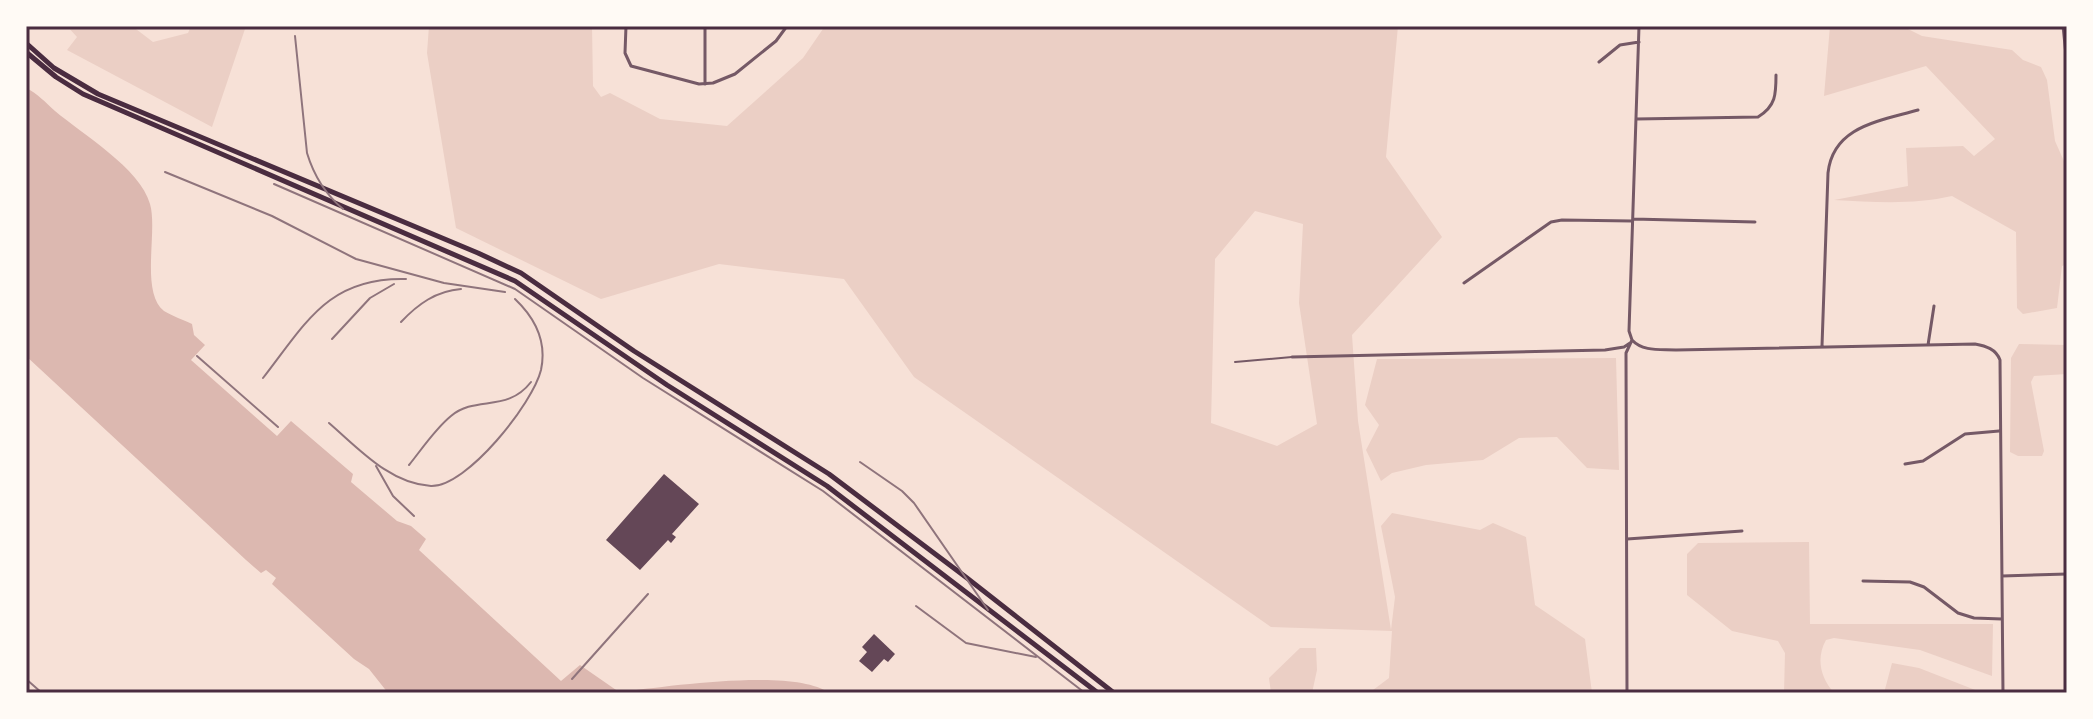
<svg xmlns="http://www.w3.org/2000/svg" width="2093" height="719" font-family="'Public Sans',sans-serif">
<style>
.green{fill:#ebcfc5;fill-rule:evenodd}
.water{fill:#dcb8b0}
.building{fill:#644757}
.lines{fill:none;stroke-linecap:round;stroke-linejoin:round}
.service{stroke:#755966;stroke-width:2}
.minor{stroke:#755966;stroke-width:3}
.tertiary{stroke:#755966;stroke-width:4}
.primary{stroke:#4a2c40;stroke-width:5}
.rail{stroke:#8f747c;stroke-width:2}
.neatline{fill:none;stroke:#4a2c40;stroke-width:3}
</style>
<rect width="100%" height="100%" fill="#f7e1d7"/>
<path class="green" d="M67 26H132L153 42 188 33 191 26H246L212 127 67 50 77 37Z
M429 26H592L593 86 601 97 610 93 660 119 727 126 803 58 825 26H1398L1386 157 1442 237 1352 335 1358 421 1391 630 1395 597 1381 526 1392 513 1480 530 1493 523 1526 537 1535 605 1585 639 1592 693H1369L1389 678 1392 631 1271 627 914 377 844 279 719 264 601 299 456 228 427 53ZM1255 211 1303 224 1299 303 1317 424 1277 446 1211 423 1215 259Z
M1830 26H1902L1922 36 2012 50 2023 60 2041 67 2047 80 2055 141 2067 168V264L2062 266 2057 308 2023 314 2017 308 2016 232 1952 196C1913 205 1874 202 1834 200L1908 186 1906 148 1963 146 1974 156 1995 139 1926 66 1824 96Z
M2019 344 2067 345V374L2034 376 2031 382 2044 451 2042 456H2018L2010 452 2011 358Z
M1616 358 1619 470 1587 468 1557 437 1519 438 1483 460 1426 465 1392 473 1381 481 1366 450 1379 425 1365 405 1377 359Z
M1809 542 1810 624H1993L1992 676 1920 650 1834 638 1826 640C1816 658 1820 677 1834 693H1784L1785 653 1778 641 1732 631 1687 595V554L1698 543Z
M1300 648H1316L1317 670 1312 693H1271L1269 678Z
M1892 663 1919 668 1983 693H1884Z"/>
<path class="water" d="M26 88C38 94 45 102 55 111 82 134 140 168 150 204 158 231 140 292 164 311 172 316 184 320 192 324L194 335 205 345 191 360 277 436 291 421 353 474 351 482 397 521 411 526 426 539 419 550 561 681 580 665 619 692C664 687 794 667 829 693H388L369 669 354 659 272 584 276 578 266 570 261 573 246 560 26 356Z"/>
<path class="building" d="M664 474 699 504 672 534 676 537 671 543 668 540 640 570 606 540Z
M874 634 895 654 888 662 884 659 872 672 859 661 867 652 862 647Z"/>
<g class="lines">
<path class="service" d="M1235 362 1292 357"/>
<path class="minor" d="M626 26 625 53 631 66 699 84 713 83 735 74 776 41 787 26
M2063 26 2067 64
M1599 62 1620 45 1639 42
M705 84V26
M1636 119 1758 117C1776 106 1776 94 1776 75
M1633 219 1755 222
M1464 283 1551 222 1562 220 1632 221
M1632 340C1643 352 1661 349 1676 350L1975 344C1986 346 1996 349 2000 360L2003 693
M1928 345 1934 306
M1822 346 1828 173C1833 126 1880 121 1918 110
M1292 357 1605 350 1624 347 1630 343
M1905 464 1923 461 1965 434 1999 431
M1627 539 1742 531
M2002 576 2067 574
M1863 581 1910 582 1924 587 1958 613 1974 618 2002 619
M1627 693 1626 353 1632 340 1629 331 1639 26"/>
<path class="tertiary" d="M26 691 28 693"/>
<path class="primary" d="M26 43 54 68 98 94 478 253 521 273 634 351 829 474 967 578 1114 693
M26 52 56 77 83 94 515 281 667 385 827 486 1098 693"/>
<path class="rail" d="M295 36 307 153C314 176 325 194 343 209
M165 172 272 216 356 259 444 283 505 292
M274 184 515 289 643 378 823 491 1085 693
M401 322C418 304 436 291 461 289
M332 339 370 298 394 284
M197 356 278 427
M263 378C306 323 328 277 406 279
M329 423C358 448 390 484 431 486 467 487 533 403 541 370 547 342 535 318 515 299
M860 462 902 491 914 503 988 610
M409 465C422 449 435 429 451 416 476 395 507 413 531 382
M376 466 393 496 414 516
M916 606 966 643 1036 657
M26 679 42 693
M572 679 648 594"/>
</g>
<rect width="2093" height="719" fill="none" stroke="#fffaf5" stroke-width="56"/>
<rect x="28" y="28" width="2037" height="663" class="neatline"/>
</svg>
